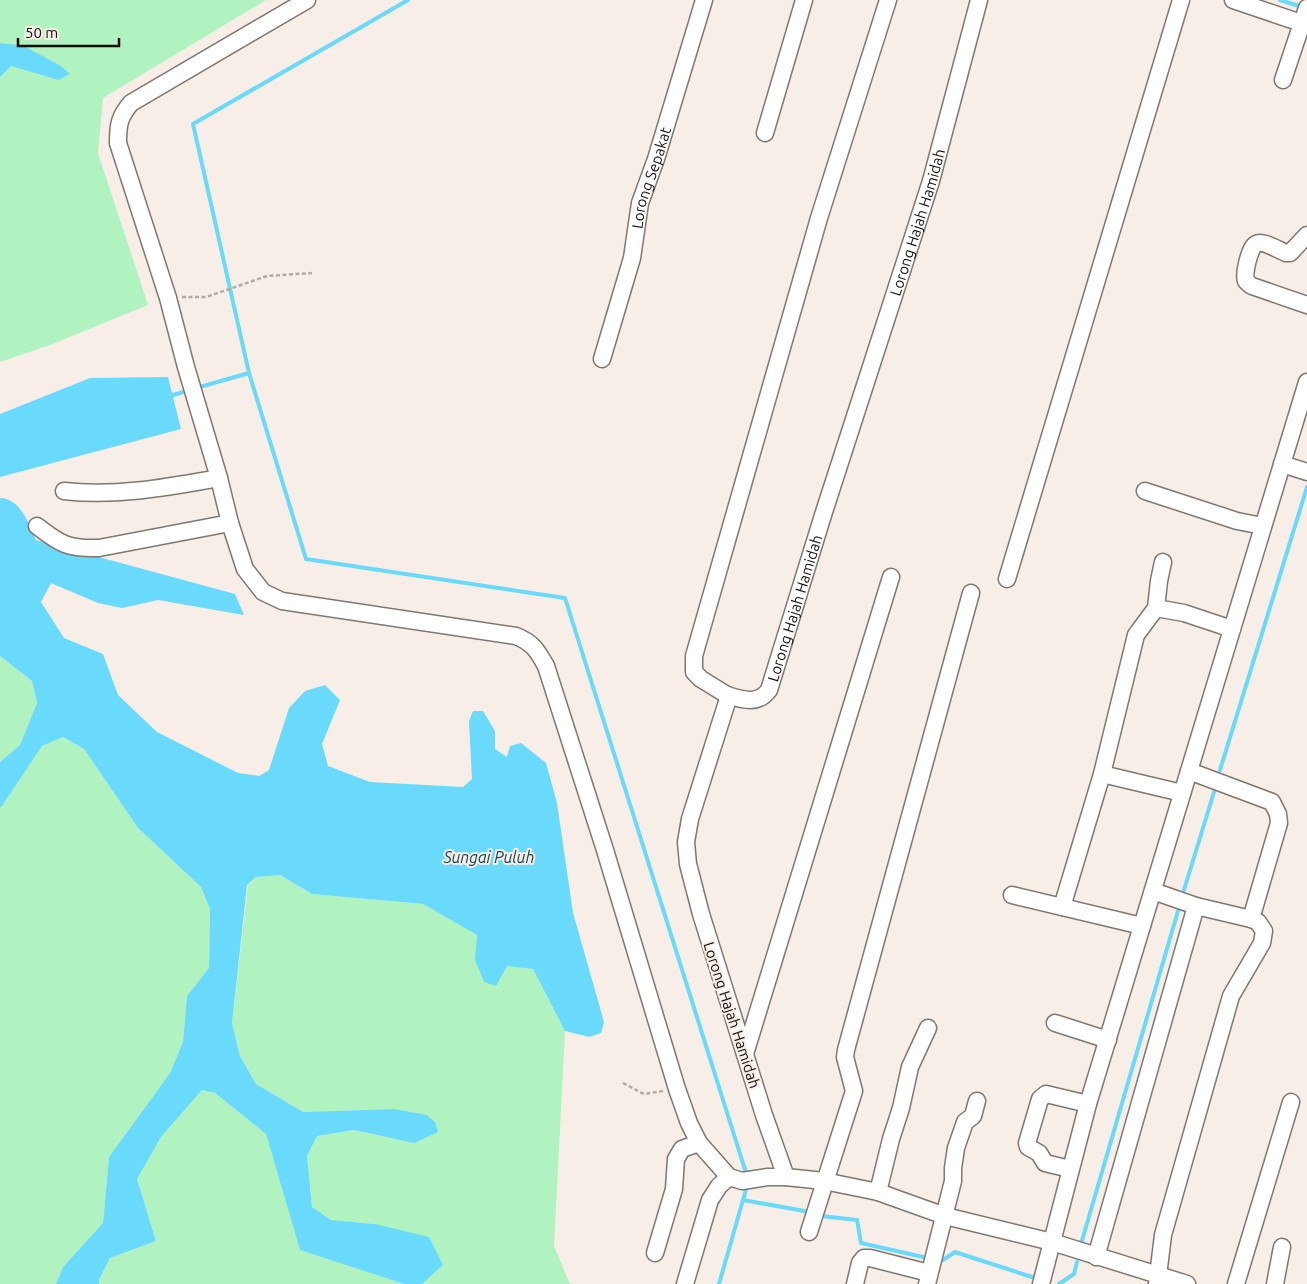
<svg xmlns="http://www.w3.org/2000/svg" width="1307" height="1284" font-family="Ubuntu,sans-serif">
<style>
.green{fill:#b1f2c1}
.water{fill:#69dafb}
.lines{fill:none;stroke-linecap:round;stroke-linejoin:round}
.stream{stroke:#69dafb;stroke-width:4}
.minor-casing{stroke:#7f7771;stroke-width:19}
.path{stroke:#b2aaa5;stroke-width:2.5;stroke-dasharray:4 2.5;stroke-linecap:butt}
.minor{stroke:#fff;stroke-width:16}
.labels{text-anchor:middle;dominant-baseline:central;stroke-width:4;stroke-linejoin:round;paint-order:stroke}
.street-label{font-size:15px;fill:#130f0d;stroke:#f7eee7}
.water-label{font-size:16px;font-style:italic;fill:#134553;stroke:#f7eee7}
</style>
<rect width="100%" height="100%" fill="#f7eee7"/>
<path class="green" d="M0 0H266L103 98 98 153 148 305 50 345 0 362V77L11 66 58 80 22 45 0 43Z
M0 656 32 681 37 703 20 745 0 762Z
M63 737 84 749 138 828 201 887 210 909 209 968 187 996 183 1042 170 1073 109 1157 103 1223 63 1267 56 1284H0V807L2 806 42 746Z
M280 875 312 894 423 904 477 935 476 960 533 969 565 1031 554 1246 570 1284H422L443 1265 375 1224 331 1220 312 1207 307 1156 317 1136 354 1130 414 1143 394 1109 303 1112 256 1084 240 1056 232 1023 248 885 256 877Z
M202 1090 215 1093 266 1134 300 1250 404 1284H99V1281L110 1258 156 1241 137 1179 161 1137Z"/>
<path class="water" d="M0 43 22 45 61 66 70 74 58 80 11 66 0 77Z
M168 377 181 429 0 477V414L90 378Z
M0 498C21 499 29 524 36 540L235 594 244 615 158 600 122 608 98 603 51 583 41 602 64 638 103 654 118 695 157 732 238 773 259 776 269 770 289 708 305 691 325 685 340 700 322 744 328 766 370 782 463 787 472 779 469 721 473 711H483L495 731V749L507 757 510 746 521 743 546 763 557 803 573 913 604 1022 601 1033 589 1037 565 1031 533 969 507 966 496 986 484 982 475 960 477 935 423 904 312 894 280 875 256 877 247 885 232 1023 240 1056 256 1084 303 1112 394 1109 427 1115 435 1122 438 1132 414 1143 354 1130 317 1136 307 1156 312 1207 331 1220 375 1224 429 1237 443 1265 422 1284H404L300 1250 266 1134 215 1093 202 1090 161 1137 137 1179 156 1241 110 1258 99 1280V1284H56L63 1267 103 1223 109 1157 170 1073 183 1042 187 996 209 968 210 909 201 887 138 828 84 749 63 737 42 746 2 806 0 807V762L20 745 37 703 32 681 0 656Z"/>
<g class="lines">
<path class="stream" d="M408 0 193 124 249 373 306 559 565 598 747 1176
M1280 0 1302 7
M196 388 249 373
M173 395 190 390
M1220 770 1307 487
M1184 890 1214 792
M743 1200 810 1212
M821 1216 857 1220 861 1243 923 1257
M1081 1244 1178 911
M939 1260H943L955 1252 1032 1277
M719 1284 747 1186
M1059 1284 1074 1274 1077 1262"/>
<defs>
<g id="minor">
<path d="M307 0 131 103C119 117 118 125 118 143L168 298 186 367 219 478 230 523 245 569 263 592 282 601 516 636C533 643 537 650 546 666L605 850 677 1089 689 1123 699 1143 729 1177 742 1181 768 1177H786L824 1181 878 1192 945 1216 1052 1242 1187 1284"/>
<path d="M1233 0 1307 25"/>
<path d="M1283 80 1307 8"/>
<path d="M765 133 804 0"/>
<path d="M1307 235 1290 253H1286C1278 250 1263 240 1256 244 1250 246 1243 275 1246 281 1248 283 1250 285 1252 286L1307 305"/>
<path id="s1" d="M602 359 632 258 640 203 656 159 704 0"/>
<path d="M1282 464 1307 472"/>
<path d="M64 491C116 497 168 487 219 478"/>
<path d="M1145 491 1237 521 1263 526"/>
<path d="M37 526C60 544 68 549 99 548L230 523"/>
<path d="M1163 562 1159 581 1156 608 1136 635 1102 774 1182 793"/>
<path d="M1007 579 1181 0"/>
<path d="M1156 608 1184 613 1232 629"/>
<path d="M727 695 701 679 694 672V656L819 218 888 0"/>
<path d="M1189 771 1272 802 1278 814 1279 823 1251 919"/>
<path d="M1153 891 1196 906 1251 919 1258 922 1264 931 1262 943 1231 996 1163 1235 1157 1284"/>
<path d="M1012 895 1142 926"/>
<path d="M1062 907 1102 774"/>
<path d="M1055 1023 1108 1040"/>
<path d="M745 1054 891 577"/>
<path d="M1070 1169 1045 1163 1039 1153 1028 1147 1027 1143 1040 1099 1046 1094 1088 1104"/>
<path id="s2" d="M786 1177 764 1115 701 914 688 864 686 842 690 819 727 702V695C743 700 758 705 769 690L824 512 931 181 979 0"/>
<path d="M878 1192 891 1139 901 1108 910 1067 928 1028"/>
<path d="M809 1232 854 1091 845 1057 846 1050 971 593"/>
<path d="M655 1253 674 1189 676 1159 682 1149 699 1143"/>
<path d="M1096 1257 1196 906"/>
<path d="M685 1284 710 1200 719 1186 729 1177"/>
<path d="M855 1284 860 1263 864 1258H870L929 1273"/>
<path d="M927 1284 953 1181V1168L956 1148 965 1122 973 1116 977 1101"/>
<path d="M1041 1284 1088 1104 1307 382"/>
<path d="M1236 1284 1291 1102"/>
<path d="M1275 1284 1282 1247"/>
</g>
</defs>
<use href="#minor" class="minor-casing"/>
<path class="path" d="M182 297H206L267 276 312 273
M623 1083 644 1094 663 1091"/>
<use href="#minor" class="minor"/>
</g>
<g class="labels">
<g class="street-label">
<text stroke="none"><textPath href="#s1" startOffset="188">Lorong Sepakat</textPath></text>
<text stroke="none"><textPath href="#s2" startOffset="1040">Lorong Hajah Hamidah</textPath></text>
<text stroke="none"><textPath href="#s2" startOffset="635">Lorong Hajah Hamidah</textPath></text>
<text transform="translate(732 1015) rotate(72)">Lorong Hajah Hamidah</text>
</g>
<g class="water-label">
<text x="489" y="857">Sungai Puluh</text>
</g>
</g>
<path d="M18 38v8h101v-8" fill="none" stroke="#130f0d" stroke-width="2.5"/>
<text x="25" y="38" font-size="15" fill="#130f0d" stroke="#f7eee7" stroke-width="4" paint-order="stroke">50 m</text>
</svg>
